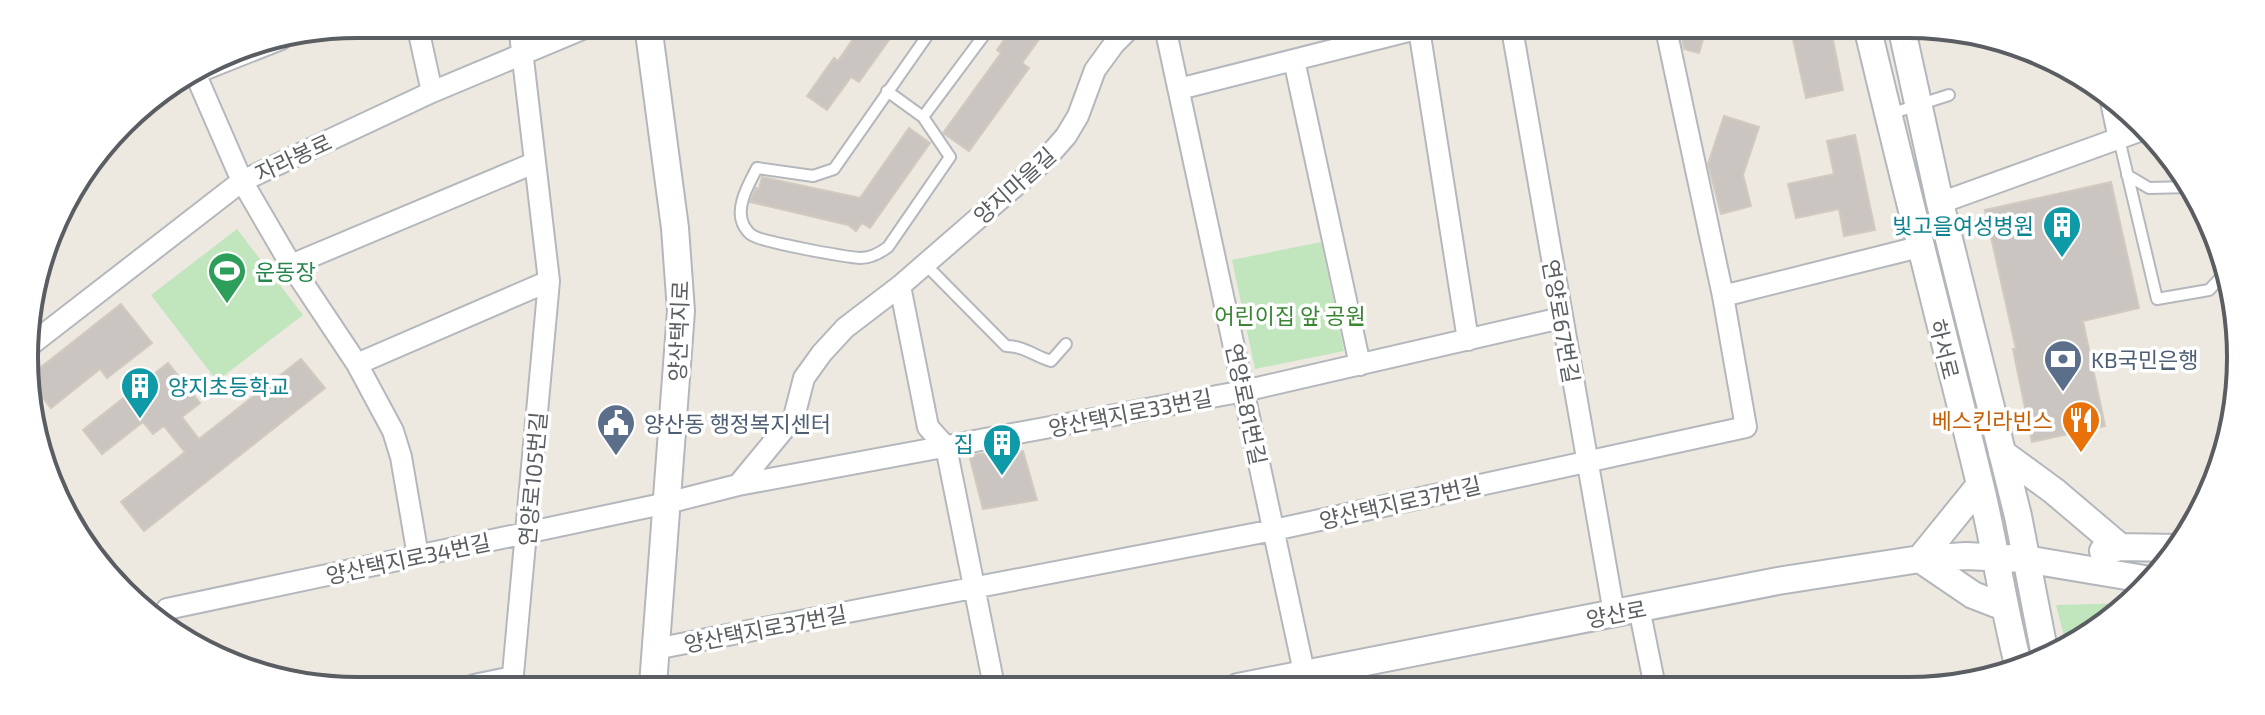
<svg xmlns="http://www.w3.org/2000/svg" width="2265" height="715" font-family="'Exo 2','Noto Sans KR',sans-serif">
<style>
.green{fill:#c1e5bd}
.building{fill:#cac5c0;stroke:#d1cabf;stroke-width:2}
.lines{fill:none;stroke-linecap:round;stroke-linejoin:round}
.lane-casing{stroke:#b4b8bc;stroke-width:14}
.street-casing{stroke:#b4b8bc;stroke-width:24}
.secondary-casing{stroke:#b3b7bc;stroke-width:30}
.lane{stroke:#fff;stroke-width:10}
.street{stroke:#fff;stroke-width:20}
.secondary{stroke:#fff;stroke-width:26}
.labels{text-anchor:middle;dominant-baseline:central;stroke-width:7;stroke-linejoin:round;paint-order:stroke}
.street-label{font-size:22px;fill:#5a5e62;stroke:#fff}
.culture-label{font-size:22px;fill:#0d838f;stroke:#fff;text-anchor:end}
.leisure-label{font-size:22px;fill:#27864d;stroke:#fff;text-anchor:start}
.park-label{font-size:22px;fill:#3a8635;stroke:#fff}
.service-label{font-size:22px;fill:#4e5e75;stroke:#fff;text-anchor:start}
.food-label{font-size:22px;fill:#c56008;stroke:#fff;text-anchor:end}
.rim{fill:none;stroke:#5a5e62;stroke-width:4}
</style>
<rect width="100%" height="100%" fill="#ede9e1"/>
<path class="green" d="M237 229 303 315 217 381 151 295Z
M1321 242 1344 351 1255 369 1232 260Z
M2132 603 2128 608 2067 649 2056 605Z"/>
<path class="building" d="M862 26H899L859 82 851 77 827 110 807 96 834 58 838 61Z
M1013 27H1048L1022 63 1029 68 969 151 943 133 1001 53 997 50Z
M1680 29H1706L1699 53 1684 49Z
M1791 30H1831L1843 90 1806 98Z
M1724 116 1759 127 1743 175 1751 206 1721 214 1708 164Z
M909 128 930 143 870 228 862 223 856 231 848 225 750 202 756 188 759 189 762 177 860 198Z
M1855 135 1875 230 1844 236 1839 209 1796 218 1788 184 1834 174 1827 141Z
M2111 182 2139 308 2083 321 2105 426 2032 442 2013 349H2016L1985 210Z
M121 304 152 343 107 378 100 369 51 408 31 383V375Z
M301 359 325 388 144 531 121 502 185 452 164 426 153 434 143 422 102 454 83 430 168 363 200 403 182 417 199 439Z
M1023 451 1037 500 983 509 969 455Z"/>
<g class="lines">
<defs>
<path id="lane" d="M887 91 923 117 990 27
M1890 114 1949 95
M923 117 950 157 888 247C880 253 871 258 860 258 846 257 760 242 752 235 748 233 746 229 744 226 734 208 749 184 757 168L813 176 834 169 934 26
M2119 139 2157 299 2209 290 2226 272
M2127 175 2149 188 2191 187
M925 264 1006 346C1024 346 1034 356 1051 361L1066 344"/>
<path id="street" d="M417 24 432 92
M1165 27 1304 672
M1419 29 1468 340
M1512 29 1614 613
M1294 60 1360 365
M195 73 242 181 291 265 357 364 393 431 401 457 418 556
M188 76 281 39
M1179 89 1420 28
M2110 97 2119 139
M1940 203 2142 130
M291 265 534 163
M900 286 928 427 946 447 994 686
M1723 296 1919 247
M29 346 242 181 432 92 592 25
M357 364 549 281
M738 485 794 417 804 378 822 353 845 328 900 286 1044 161 1066 136 1078 116 1095 70 1114 44 1131 27
M1639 608 1655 687
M165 628 167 609 667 503 738 485 1244 391 1561 318
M655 649 1274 530 1746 427 1723 296 1666 29
M474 685 513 677
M512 685 549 281 519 25"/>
<path id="secondary" d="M648 25 675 228 681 311 653 685
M1868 30C1904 182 1943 332 1980 484 1995 545 2003 607 2019 668
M1902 30 1940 203 2018 516 2046 660
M2002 453 2054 491 2120 547
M1980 485 1920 559 1973 595 2004 607
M2103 551 2120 547 2177 548
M1238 687 1778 581 1920 559 1966 556 2025 559 2150 580"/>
</defs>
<use href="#lane" class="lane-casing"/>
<use href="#street" class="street-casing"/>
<use href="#secondary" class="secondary-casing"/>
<use href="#lane" class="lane"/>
<use href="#street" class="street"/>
<use href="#secondary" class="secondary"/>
</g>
<defs>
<symbol id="building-pin" viewBox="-11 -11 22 30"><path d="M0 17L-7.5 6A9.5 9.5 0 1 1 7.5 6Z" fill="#0f9aa8" stroke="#fff"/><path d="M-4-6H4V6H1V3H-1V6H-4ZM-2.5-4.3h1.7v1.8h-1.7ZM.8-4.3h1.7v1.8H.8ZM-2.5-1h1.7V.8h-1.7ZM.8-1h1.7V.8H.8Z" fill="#fff"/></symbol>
<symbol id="stadium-pin" viewBox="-11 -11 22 30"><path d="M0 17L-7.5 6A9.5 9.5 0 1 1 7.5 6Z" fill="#2e9e5b" stroke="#fff"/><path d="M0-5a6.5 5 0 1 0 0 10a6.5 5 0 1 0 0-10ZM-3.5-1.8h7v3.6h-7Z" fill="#fff"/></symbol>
<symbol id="bank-pin" viewBox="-11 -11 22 30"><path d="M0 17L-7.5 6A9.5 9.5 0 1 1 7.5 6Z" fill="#5c6f8a" stroke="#fff"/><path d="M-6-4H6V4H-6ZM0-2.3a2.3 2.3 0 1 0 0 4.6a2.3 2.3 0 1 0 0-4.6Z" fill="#fff"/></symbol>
<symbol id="restaurant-pin" viewBox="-11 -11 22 30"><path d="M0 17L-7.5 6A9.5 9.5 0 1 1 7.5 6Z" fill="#e8710a" stroke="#fff"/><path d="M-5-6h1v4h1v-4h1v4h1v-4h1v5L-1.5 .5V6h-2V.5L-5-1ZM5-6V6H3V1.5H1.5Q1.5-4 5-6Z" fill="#fff"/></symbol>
<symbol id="civic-pin" viewBox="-11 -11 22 30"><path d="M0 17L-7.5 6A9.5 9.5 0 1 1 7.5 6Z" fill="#5c6f8a" stroke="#fff"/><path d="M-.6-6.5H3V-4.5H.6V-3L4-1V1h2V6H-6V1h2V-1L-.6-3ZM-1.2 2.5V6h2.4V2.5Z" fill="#fff"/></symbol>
</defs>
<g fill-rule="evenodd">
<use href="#building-pin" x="2040" y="203" width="44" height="60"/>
<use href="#stadium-pin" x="205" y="249" width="44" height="60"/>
<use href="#bank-pin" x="2041" y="337" width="44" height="60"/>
<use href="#building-pin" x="118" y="364" width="44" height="60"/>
<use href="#restaurant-pin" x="2059" y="398" width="44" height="60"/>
<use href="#civic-pin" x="594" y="401" width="44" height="60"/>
<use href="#building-pin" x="980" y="421" width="44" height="60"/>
</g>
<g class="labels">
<g class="street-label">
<text transform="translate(293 157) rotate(-25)">자라봉로</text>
<text transform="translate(1014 185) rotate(-42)">양지마을길</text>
<text transform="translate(1562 321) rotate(80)">연양로67번길</text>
<text transform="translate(678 331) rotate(-88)">양산택지로</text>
<text transform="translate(1945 349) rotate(76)">하서로</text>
<text transform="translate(1247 404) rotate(78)">연양로81번길</text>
<text transform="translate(1130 412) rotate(-11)">양산택지로33번길</text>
<text transform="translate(532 479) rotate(-85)">연양로105번길</text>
<text transform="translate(1400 502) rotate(-13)">양산택지로37번길</text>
<text transform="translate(408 558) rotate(-12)">양산택지로34번길</text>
<text transform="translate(1616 613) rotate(-11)">양산로</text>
<text transform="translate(765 628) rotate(-11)">양산택지로37번길</text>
</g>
<g class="culture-label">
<text x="2034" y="225">빛고을여성병원</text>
<text x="168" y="386" text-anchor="start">양지초등학교</text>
<text x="974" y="443">집</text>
</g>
<g class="leisure-label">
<text x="255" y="271">운동장</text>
</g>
<g class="park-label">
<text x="1290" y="315">어린이집 앞 공원</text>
</g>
<g class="service-label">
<text x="2091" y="359">KB국민은행</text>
<text x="644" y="423">양산동 행정복지센터</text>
</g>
<g class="food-label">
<text x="2053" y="420">베스킨라빈스</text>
</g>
</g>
<path d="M0 0H2265V715H0ZM357 38H1908A319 319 0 0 1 2227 357V358A319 319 0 0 1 1908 677H357A319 319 0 0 1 38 358V357A319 319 0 0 1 357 38Z" fill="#fff" fill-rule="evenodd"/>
<path class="rim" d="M357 38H1908A319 319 0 0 1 2227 357V358A319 319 0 0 1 1908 677H357A319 319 0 0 1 38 358V357A319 319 0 0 1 357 38Z"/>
</svg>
